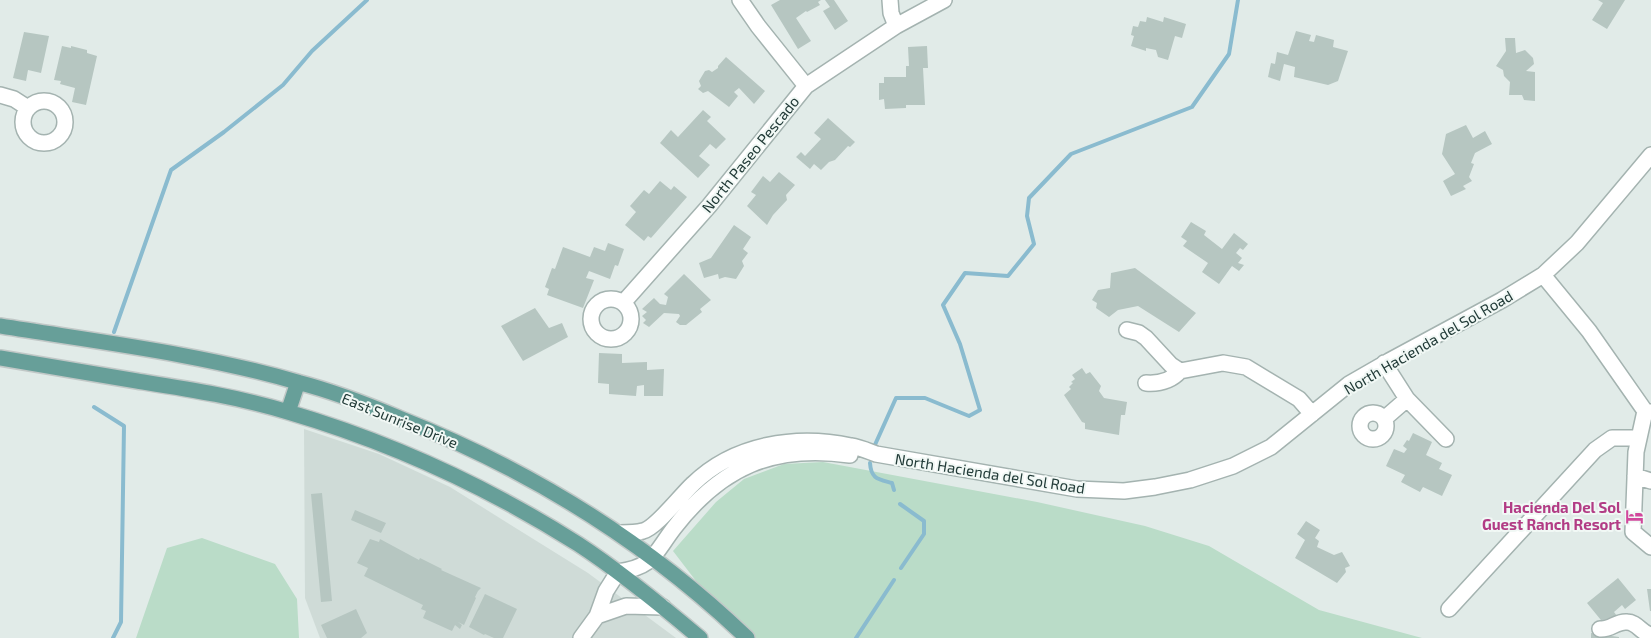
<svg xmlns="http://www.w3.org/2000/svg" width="1651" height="638" font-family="'Exo 2',sans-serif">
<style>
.built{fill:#cfdbd7}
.green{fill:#badcc8}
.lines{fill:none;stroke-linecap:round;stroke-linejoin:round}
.stream{stroke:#8abbcf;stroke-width:4}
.building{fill:#b6c6c1}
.minor-casing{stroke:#a4b3b0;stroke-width:18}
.major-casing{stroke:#c1c8c7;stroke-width:18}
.minor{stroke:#fff;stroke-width:15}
.major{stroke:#679f99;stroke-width:15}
.labels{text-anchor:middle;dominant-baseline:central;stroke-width:4;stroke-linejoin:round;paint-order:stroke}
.street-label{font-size:15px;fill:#223b38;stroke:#f1f8f5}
.hotel-label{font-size:15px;font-weight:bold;fill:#b23c85;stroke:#f1f8f5;text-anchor:end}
</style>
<rect width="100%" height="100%" fill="#e1ebe8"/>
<path class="built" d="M304 429 379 454 450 487 588 573 676 638H320L305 598Z"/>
<path class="green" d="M823 462 1037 502 1145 526 1209 546 1319 610 1422 638H747L719 611 673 551 716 502 744 479 784 464Z
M202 538 275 564 297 599 299 638H136L167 548Z"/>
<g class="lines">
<path class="stream" d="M114 332 171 170 224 132 283 85 312 51 367 0
M94 407 124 426 121 622 113 638
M874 447 896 398H925L969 416 980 410 960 344 943 305 965 273 1008 276 1034 244 1027 216 1029 198 1071 154 1192 107 1229 54 1238 0
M870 463C871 479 878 479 892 483L894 490
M900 504 924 521V534L901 568
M856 638 894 580"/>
</g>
<path class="building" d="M780 0H821L818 2 820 5 807 12 806 11 796 18 811 41 798 49 771 5Z
M825 0H834L848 21 835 30 823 11 830 7Z
M1598 0H1625L1607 29 1592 20 1603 3Z
M1147 17 1163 22 1164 17 1186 24 1182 38 1175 36 1168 60 1158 57 1156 50 1146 48V51L1131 46 1134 36 1131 35 1133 26 1138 27 1140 21 1146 22Z
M1296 31 1311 35 1309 41 1314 42 1316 35 1334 40 1333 47 1348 51 1338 81 1328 85 1294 77 1295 67 1284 64 1280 81 1268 77 1271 63 1275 64 1277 52 1288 55Z
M24 32 49 36 41 73 28 70 26 81 13 78Z
M1505 38H1515L1516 53 1525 50 1533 58 1534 64 1526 71 1535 72V101L1524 100 1522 95H1509L1510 82 1504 76 1503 70 1496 66 1506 51Z
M62 46 71 48V46L87 50V53L97 56 86 105 72 102 75 88 60 84 61 81 54 80Z
M927 46 928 68H923L925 105H906V108L885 109 884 99 879 100V83H884V77H906V66H909L908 47Z
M726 57 765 91 754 104 739 88 734 92 738 96 729 107 708 91 703 93 698 89 701 86 699 81 705 71 709 70 712 72 718 68V66Z
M703 110 711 117 707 121 726 139 716 149 710 144 699 156 710 165 698 178 660 143 671 130 678 137Z
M828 118 855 142 850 147 848 146 835 160 829 162 821 170 814 164 810 169 796 157 801 152 805 156 821 139 814 133Z
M1466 125 1473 138 1485 131 1492 144 1475 153 1471 163 1474 164 1469 177 1472 181 1463 186 1466 189 1451 196 1443 181 1455 174 1442 154 1446 134Z
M779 172 795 185 786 195 787 200 773 215 767 225 747 206 756 195 751 192 763 176 770 182Z
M660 181 671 190 674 186 687 197 651 238 648 236 644 241 625 225 636 212 630 206 644 190 649 194Z
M1191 222 1206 231 1204 235 1222 249 1234 233 1248 244 1243 250 1240 248 1236 253 1242 258 1238 263 1244 265 1239 271 1232 266 1219 284 1202 272 1208 263 1183 246 1187 241 1181 237Z
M734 225 751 237 743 249 748 253 742 261 744 266 736 279 725 277 719 279 718 274 704 278 699 263 711 258Z
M608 243 624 249 618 266 615 265 610 279 589 271 586 278 594 280 583 308 547 295 549 289 545 287 552 268 555 269 563 247 590 257 594 247 605 251Z
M1135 268 1196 313 1179 332 1138 306 1118 310 1109 317 1096 308 1097 303 1092 300 1098 290 1110 288 1111 273Z
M684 274 711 300 700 309 702 312 686 325H680L676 322 680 316 679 314 664 313 649 327 643 323 646 320 642 316 647 312 642 309 654 298 660 304 666 305 668 297 664 294Z
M535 308 549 328 562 323 568 337 523 361 501 326Z
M599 353 622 354V363L647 362V370L664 369 663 396H644V385L637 386 636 396 609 394V384L598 383Z
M1082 368 1086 374 1090 372 1101 386 1099 391 1104 398 1127 402 1125 415H1121L1119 435 1085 429V423L1082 422 1064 395 1071 389 1069 387 1073 383 1071 382 1075 379 1072 375Z
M1413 433 1432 442 1426 455 1442 463 1439 469 1452 475 1442 496 1423 487 1420 492 1401 482 1405 475 1386 466 1394 449 1404 453 1407 449 1403 446 1407 440 1409 441Z
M322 493 332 601 321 602 311 494Z
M355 510 386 523 381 533 351 520Z
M1306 521 1320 530 1315 538 1319 541 1317 547 1334 555 1342 552 1350 566 1345 568 1346 572 1337 583 1295 558 1305 540 1297 534Z
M370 539 379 542 380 539 419 560 420 558 442 569 441 570 481 588 478 591 475 597 476 598 464 625 458 622 462 625 460 629 455 625 452 631 423 618 426 611 421 609 423 605 364 576 368 568 357 563Z
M1618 578 1636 600 1625 609 1622 605 1614 612 1617 616 1605 625 1587 603Z
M1647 589H1651V611H1650Z
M485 594 517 609 503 638H494L485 634 484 635 469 627Z
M356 609 367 633 361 638H327L321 625Z
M1591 633 1619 637V638H1591Z"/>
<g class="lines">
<defs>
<path id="minor" d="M740 0 758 26 806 86
M890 0 891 13 896 26
M0 95 14 99 28 108
M23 122a21 21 0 1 1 42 0a21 21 0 1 1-42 0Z
M1543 275 1589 331 1645 411 1651 412
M591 319a20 20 0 1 1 40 0a20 20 0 1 1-40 0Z
M623 303 709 206 806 86 896 26 944 0
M1127 330 1139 333 1146 338 1171 365 1180 371 1223 363 1246 367 1299 399 1312 414
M1384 363 1407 399 1446 439
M1146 383C1160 384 1171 381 1180 371
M1645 411 1636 452 1633 532 1651 547
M1360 426a13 13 0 1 1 26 0a13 13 0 1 1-26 0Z
M1384 419 1407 399
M1635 476 1651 481
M620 533C627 533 636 533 643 531 656 528 681 495 693 484 734 444 796 434 851 446 859 447 868 451 876 454L1077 489 1124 491 1155 487 1190 480 1233 466 1271 447 1349 384 1389 361 1502 300 1543 275 1577 243 1651 155
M1449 609 1595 450 1612 438H1639
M597 616 626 606 663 607
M1600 629C1611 630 1616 621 1627 622 1637 622 1641 633 1651 635
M581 638 597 616 606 591 618 572C654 567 654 554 674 528 721 467 773 444 850 455"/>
<path id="major" d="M0 326C99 342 201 354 297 382 332 391 366 404 399 418 528 469 647 542 747 638
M0 358C46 366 91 373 137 381 187 389 239 397 288 412 390 442 488 487 578 544 621 572 661 605 700 638
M288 412 298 382"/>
</defs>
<use href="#minor" class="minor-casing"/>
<use href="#major" class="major-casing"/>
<use href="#minor" class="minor"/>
<use href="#major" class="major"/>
</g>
<defs>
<symbol id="hotel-bare" viewBox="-9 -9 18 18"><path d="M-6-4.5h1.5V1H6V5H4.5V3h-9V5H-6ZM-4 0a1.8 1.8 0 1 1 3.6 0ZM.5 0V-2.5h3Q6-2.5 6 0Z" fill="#d1479c" stroke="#f1f8f5" stroke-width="2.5" paint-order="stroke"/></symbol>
</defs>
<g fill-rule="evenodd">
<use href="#hotel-bare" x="1622" y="504" width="25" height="25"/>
</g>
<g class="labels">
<g class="street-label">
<text transform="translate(750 154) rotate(-51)">North Paseo Pescado</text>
<text transform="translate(1428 342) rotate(-30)">North Hacienda del Sol Road</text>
<text transform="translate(400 420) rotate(22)">East Sunrise Drive</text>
<text transform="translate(990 473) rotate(9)">North Hacienda del Sol Road</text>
</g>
<g class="hotel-label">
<text x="1621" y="507">Hacienda Del Sol<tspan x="1621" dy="17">Guest Ranch Resort</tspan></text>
</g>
</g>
</svg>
